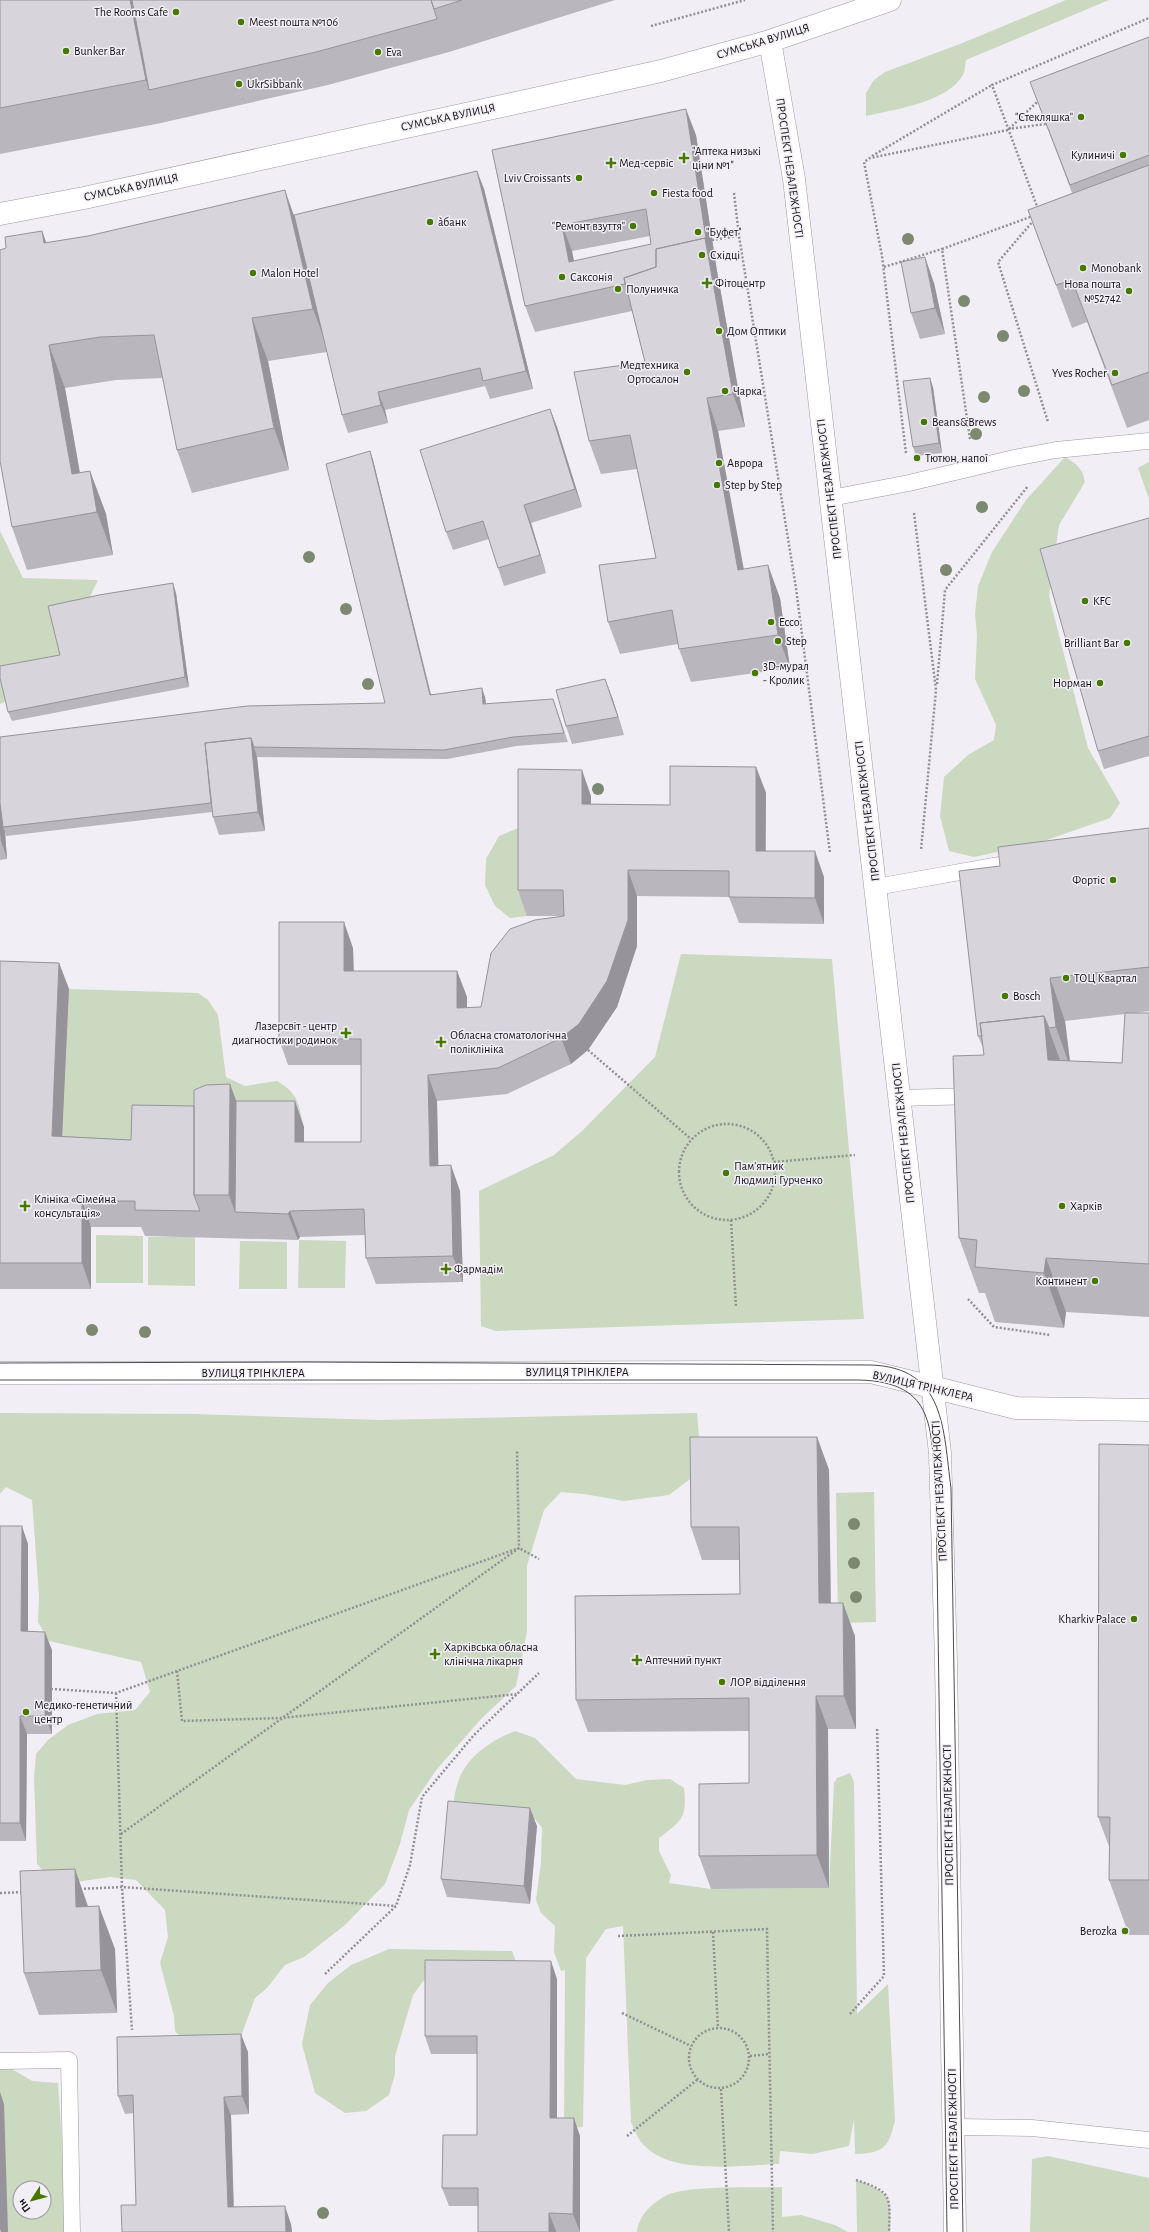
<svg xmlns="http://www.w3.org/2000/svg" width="1149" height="2232" font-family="'Alegreya Sans',sans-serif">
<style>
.green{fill:#cad9c0;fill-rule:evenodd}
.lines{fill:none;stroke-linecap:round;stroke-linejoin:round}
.service-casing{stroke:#9b98a0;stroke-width:17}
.minor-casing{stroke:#9b98a0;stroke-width:23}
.tertiary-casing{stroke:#9b98a0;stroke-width:23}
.primary-casing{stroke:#9b98a0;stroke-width:23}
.path{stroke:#929095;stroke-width:2.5;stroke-dasharray:2 2;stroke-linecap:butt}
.service{stroke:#fff;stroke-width:16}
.minor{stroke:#fff;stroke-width:22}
.tertiary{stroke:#fff;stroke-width:22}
.primary{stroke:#fff;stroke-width:22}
.tram{stroke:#4c4a4e;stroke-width:1}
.tree{fill:#7c886f}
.wall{fill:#b9b6bd;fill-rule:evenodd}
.shaded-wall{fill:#96949a}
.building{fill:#d7d4dc;stroke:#96949a;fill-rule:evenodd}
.poi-dot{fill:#477800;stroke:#f2eef6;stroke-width:1.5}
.labels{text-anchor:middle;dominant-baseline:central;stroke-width:3;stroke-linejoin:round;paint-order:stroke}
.poi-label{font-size:12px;fill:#141315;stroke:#f2eef6;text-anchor:start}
.street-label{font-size:12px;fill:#141315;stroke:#f2eef6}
</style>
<rect width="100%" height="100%" fill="#f2eef6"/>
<path class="green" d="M1066 0H1109L966 60C965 65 965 71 963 75 948 102 893 110 866 116V93L874 80 885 72 960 44Z
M1065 457C1077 464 1083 469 1085 482L1059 525 1049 596 1088 748 1120 803 1110 818 1038 843 974 857 949 851 940 816 944 777 968 755 994 740 996 725 975 679 977 635 975 614 978 586 992 552 1026 500Z
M1149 462V499L1138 468Z
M0 531 23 578 98 580 76 626 42 685 0 704Z
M528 824 527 916 510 918 495 906 485 885 486 859 499 836Z
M681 954 832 959 864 1319 496 1331 481 1326 479 1191 554 1155 582 1131 655 1057Z
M69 989 198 993 208 1000 218 1015 226 1077 245 1086 277 1081C299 1094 298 1103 304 1127L233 1121 140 1166 61 1162Z
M96 1235 143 1236V1283H96Z
M148 1237H195V1286L148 1285Z
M299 1240 346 1241 345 1288H298Z
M240 1241 287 1242V1289H239Z
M0 1413 194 1414 380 1420 697 1413 702 1470 669 1495 624 1501 584 1494 561 1492 544 1510 527 1566V1631L516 1686 482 1718 437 1769 409 1810 400 1844 385 1884 345 1925 304 1957 285 1965 267 1988 255 1998 240 2039 191 2048 175 2031 174 2016 160 1963 168 1937 165 1910 136 1880 110 1877 55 1885 37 1864 34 1778 36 1754 48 1740 68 1725 97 1714 135 1710 150 1692 141 1662 49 1641 38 1622 39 1596 32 1500 6 1487 0 1494Z
M874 1492 876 1622 838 1623 836 1493Z
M515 1731 535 1738 576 1779 625 1785 647 1780 670 1779 684 1788C687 1819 682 1820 659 1838V1851L671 1875 669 1883 711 1889 829 1888 834 1783 837 1778 850 1773 854 1782 857 2014 888 1984 895 2121C888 2148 884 2153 855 2154L854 2119 849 2146 812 2154 780 2151 779 2164C741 2165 676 2175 647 2148 639 2142 635 2131 631 2122L623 1926 606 1929 586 1958 583 2127 564 2128 565 1970 561 1971 554 1952 555 1926 541 1913 536 1900 541 1862 542 1828 535 1819 512 1814 453 1807C454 1799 455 1790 458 1782 466 1757 492 1740 515 1731Z
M389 1949 512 1951 516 1962 427 1976 413 1995 395 2056V2074L389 2095 366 2111 345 2113 315 2093 302 2044 310 2005 328 1983 351 1965Z
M0 2066H7L32 2081 58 2083 63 2157 65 2232H0ZM20 2188H44V2212H20Z
M1048 2156 1149 2178V2232H1030L1032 2159Z
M856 2180C891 2192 891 2196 890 2232H857Z
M782 2187V2217L801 2215 835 2225 848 2232H637C638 2216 653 2202 667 2195 691 2185 754 2188 782 2187Z"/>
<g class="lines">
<defs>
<path id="service" d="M831 498 909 483 1014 458 1056 450 1149 441
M876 887 1022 861
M899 1098 975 1096
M0 2061 69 2060 72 2232
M953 2127 1032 2128 1149 2140"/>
<path id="minor" d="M0 1373 871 1372 932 1387"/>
<path id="tertiary" d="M932 1387 1016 1408 1149 1410"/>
<path id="primary" d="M770 41 794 179 940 1453 946 1662 955 2232
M0 214 84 198 661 71 770 41 890 0"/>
</defs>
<use href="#service" class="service-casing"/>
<use href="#minor" class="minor-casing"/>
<use href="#tertiary" class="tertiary-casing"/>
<use href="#primary" class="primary-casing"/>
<path class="path" d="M651 26 745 0
M1008 129 1046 124
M872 156 992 85
M734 193 739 236 796 588 830 853
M1038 209 992 85 1149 18
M1034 220 998 262 1048 422
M712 240 739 236
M884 267 942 249
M970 439 942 249 1033 216
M906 453 882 256 864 162 870 158 1008 130 1037 102
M914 513 936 690 921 850
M937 684 945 590 1028 486
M588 1050 691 1139
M679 1172a48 48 0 1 1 96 0a48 48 0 1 1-96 0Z
M774 1162 855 1155
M731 1220 736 1307
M968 1299 994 1327 1050 1335
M177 1671 182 1721 281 1718 518 1694
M51 1689 116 1693 519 1548 517 1450
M116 1693 122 1887 396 1906
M121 1834 519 1548 539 1559
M80 1889 122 1887 132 2030
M0 1893 23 1892
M713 1932 718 2028
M618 1936 767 1929 773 2232
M325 1974 396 1906 410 1865 422 1797 474 1735 539 1673
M622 2013 691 2046
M850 2014 884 1976 877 1727
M689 2058a30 30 0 1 1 60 0a30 30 0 1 1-60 0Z
M750 2056 769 2054
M721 2089 729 2232
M627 2136 698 2079
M856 2180C893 2192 890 2196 889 2232"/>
<use href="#service" class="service"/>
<use href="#minor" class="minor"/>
<use href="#tertiary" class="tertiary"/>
<use href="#primary" class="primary"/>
<path class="tram" d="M0 1363 306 1362 870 1365C946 1367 943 1430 951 1488L963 2232
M0 1380H859C938 1382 930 1431 936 1493L947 2232"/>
</g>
<g class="tree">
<circle cx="908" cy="239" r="6"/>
<circle cx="964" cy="301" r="6"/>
<circle cx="1003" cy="336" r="6"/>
<circle cx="1024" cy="391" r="6"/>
<circle cx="984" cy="397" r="6"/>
<circle cx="976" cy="434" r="6"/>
<circle cx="982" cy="507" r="6"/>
<circle cx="309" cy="557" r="6"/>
<circle cx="946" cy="570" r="6"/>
<circle cx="346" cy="609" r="6"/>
<circle cx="368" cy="684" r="6"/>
<circle cx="598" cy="789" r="6"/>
<circle cx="92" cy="1330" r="6"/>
<circle cx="145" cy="1332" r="6"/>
<circle cx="854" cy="1524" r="6"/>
<circle cx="854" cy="1563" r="6"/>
<circle cx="856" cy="1597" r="6"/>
<circle cx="323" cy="2213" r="6"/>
</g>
<path class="wall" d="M0 0H615L449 52 328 85 161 123 0 154Z
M1149 37V420L1127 428 1087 322 1072 328 1028 210 1072 193 1030 82Z
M696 135 717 271 745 427 718 431 743 569 780 598 790 668 691 682 679 649 678 644 620 654 608 622 656 558 637 469 601 474 589 441 645 362 632 311 535 332 525 306 492 150ZM650 236 651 244 574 261 572 251Z
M477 171 484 189 533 389 490 399 485 386 385 410 388 423 348 433 342 415 327 352 268 361 289 470 192 493 177 450 163 378 116 380 65 388 80 473 90 471 106 514 113 555 27 570 12 527 6 248 42 231 46 243 294 215Z
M934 283 945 334 920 339 911 313Z
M933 387 942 453 916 456 913 447Z
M550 409 557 427 582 507 531 523 546 573 504 586 498 568 489 539 453 550 446 532Z
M370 451 373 460 431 694 485 697 486 704 553 699 568 742 516 746 447 759 257 757 265 831 219 835 213 817 212 812 6 836 5 832 7 859 0 860V737L385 703Z
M1149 518V756L1104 769 1098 751Z
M176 593 189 687 12 721 8 712 60 655Z
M612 697 624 735 572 744 566 726Z
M756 767 766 793V851L824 877V924L739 923 729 897 637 896V946L617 1007 588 1050 571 1064 507 1094 437 1101 438 1166 460 1191 463 1282 376 1284 366 1258 365 1235 300 1237 298 1240 145 1236 141 1227H91V1289H0V961L59 963 69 989 62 1136 131 1140 194 1106 236 1101 304 1127V1142H361V1065H288L279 1039 353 948 354 971H457L467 997V1008L481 1007 564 916H527L518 890 591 796V804L670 805Z
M1149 828V1011L1135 1013H1149V1317L1066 1312 1064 1328 995 1322 985 1293H979L959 1238 984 1055V1050L978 1036 1000 866ZM1125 1014 1122 1063 1070 1061 1065 1021Z
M817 1437 829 1470 831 1603 855 1636 856 1729H828L829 1888 711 1889 699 1856 749 1783V1731L588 1732 576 1700 740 1594V1560H702L691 1527Z
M1149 1445V1935H1129L1109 1880 1110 1849 1098 1817Z
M0 1526 28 1544V1631L52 1650V1734H27L26 1841H0Z
M537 1826 530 1904 447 1897 441 1879Z
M88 1906 115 1949 117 2013 39 2015 24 1973Z
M557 1979V2118L580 2136V2232H478V2206H449L442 2188 477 2135V2054H431L425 2036Z
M248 2052 249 2114 231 2115 234 2207 291 2224 292 2232H122L136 2205 134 2113 125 2114 118 2096Z"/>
<path class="shaded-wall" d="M130 0H133L149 90 146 80Z
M686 109 696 135 717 271 745 427 733 394 705 238Z
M477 171 484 189 533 389 526 371Z
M285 190 300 233 329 352 313 309Z
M562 225 572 251 579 288 569 262Z
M42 231 58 273 44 243Z
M925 257 934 283 945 334 935 308Z
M252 318 268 361 289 470 274 428Z
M49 345 65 388 87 514 72 474Z
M930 378 933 387 942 453 939 443Z
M378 392 385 410 388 423 381 405Z
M707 398 718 431 750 602 738 570Z
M550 409 557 427 582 507 575 489Z
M370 451 373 460 433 704 430 695Z
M90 471 106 514 113 555 97 512Z
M524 505 531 523 546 573 540 555Z
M768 565 780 598 790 668 778 635Z
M173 583 176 593 189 687 185 677Z
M605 679 612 697 624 735 618 717Z
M482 688 485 697 487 714 483 704Z
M251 738 257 757 265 831 258 812Z
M756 767 766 793 765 877 756 851Z
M582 770 591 796V830L582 804Z
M0 786 3 827 5 832 7 859 1 841 0 833Z
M815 851 824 877V924L815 898Z
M628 870 637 896V946L617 1007 588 1050 571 1064 561 1038Z
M344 922 353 948 354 997 344 971Z
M59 963 69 989 61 1162 52 1136Z
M457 971 467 997V1034L457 1008Z
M1050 978 1065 1021 1071 1070 1056 1027Z
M1044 1016 1064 1071 1048 1060Z
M428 1075 437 1101 439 1192 430 1166Z
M230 1084 246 1127 235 1212 229 1195Z
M295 1101 304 1127V1168L295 1142Z
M451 1165 460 1191 463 1282 453 1256Z
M82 1201 91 1227V1289L82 1263Z
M290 1211 300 1237 298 1240 288 1214Z
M1046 1258 1066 1312 1064 1328 1044 1273Z
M817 1437 829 1470 831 1636 819 1603Z
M22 1526 28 1544V1649L21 1631Z
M843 1603 855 1636 856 1729 844 1696Z
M45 1632 52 1650V1734L45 1716Z
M816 1696 828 1729 829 1888 817 1855Z
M20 1716 27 1734 26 1841 20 1823Z
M530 1808 537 1826 530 1904 524 1886Z
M75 1869 90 1912 76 1907Z
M99 1906 115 1949 117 2013 101 1970Z
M551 1961 557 1979V2136L550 2118Z
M241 2034 248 2052 249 2114 242 2096Z
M0 2092 4 2104 8 2232H1L0 2229Z
M224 2097 231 2115 234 2225 228 2207Z
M574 2118 580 2136V2232L573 2214Z
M285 2206 291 2224 292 2232H286Z
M549 2213 556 2231V2232H549Z"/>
<path class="building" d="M0 0H130L146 80 0 108Z
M132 0H431L437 19 316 52 149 90Z
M431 0H462L434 9Z
M1149 37V155L1070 185 1030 82Z
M686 109 707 245 705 238 656 249V267L624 278 625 284 525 306 492 150ZM646 209 651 244 569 262 562 225Z
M1149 165V372L1112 385 1072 280 1056 285 1028 210Z
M477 171 526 371 483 381 480 368 378 392 381 405 342 415 294 215Z
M285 190 313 309 252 318 274 428 177 450 154 335 100 337 49 345 72 474 90 471 97 512 12 527 0 461V250L6 248 5 237 42 231 44 243 88 236Z
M705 238 733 394 707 398 738 570 768 565 778 635 679 649 672 610 608 622 599 565 656 558 630 435 589 441 574 372 645 362 624 278 656 267V249Z
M925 257 935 308 911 313 901 262Z
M930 378 939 443 913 447 903 381Z
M550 409 575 489 524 505 540 555 498 568 483 521 446 532 420 450Z
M370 451 430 695 482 688 483 704 553 699 564 733 513 737 444 750 254 747 251 738 205 743 211 803 3 827 0 803V737L247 706 385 703 326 464Z
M1149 518V736L1098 751 1040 549Z
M173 583 185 677 8 712 0 678V666L60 655 48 606 99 595Z
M605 679 618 717 566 726 556 690Z
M251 738 258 812 213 817 205 743Z
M670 766 756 767V851H815V898L729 897V871L628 870V920L607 981 579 1024 561 1038 498 1068 428 1075 430 1166 451 1165 453 1256 366 1258 364 1209 290 1211 288 1214 235 1212 236 1101H295V1142H361V1039H279V922H344V971H457V1008L481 1007 491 953 510 929 535 920 564 916 563 890H518V769L582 770V804L670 805Z
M1149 828V967L1050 978 1056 1027 1049 1028 1044 1016 980 1023 982 1036H978L959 871 1000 866 998 847Z
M0 961 59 963 52 1136 131 1140 132 1105 194 1106V1195L200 1211 135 1210V1201H82V1263H0Z
M1125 1013H1149V1264L1046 1258 1044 1273 975 1267 977 1240 959 1238 953 1056 984 1055 980 1023 1044 1016 1048 1060 1122 1063Z
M230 1084 229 1195H194V1090L206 1085Z
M690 1437H817L819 1603H843L844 1696H816L817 1855 699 1856V1784L749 1783V1698L576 1700 575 1596 740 1594 739 1527H691Z
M1099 1444 1149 1445V1880H1109L1110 1817H1098Z
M0 1526H22L21 1631 45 1632V1716H20V1823H0Z
M448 1801 530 1808 524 1886 441 1879Z
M75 1869 76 1907 99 1906 101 1970 24 1973 20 1871Z
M425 1960 551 1961 550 2118H574L573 2214 549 2213V2232H478V2188H442L443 2135H477V2036H425Z
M241 2034 242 2096 224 2097 228 2207 285 2206 286 2232H122L121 2205H136L133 2095 118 2096 117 2037Z"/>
<g class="poi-dot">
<circle cx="176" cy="12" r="4"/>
<circle cx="241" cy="22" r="4"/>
<circle cx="66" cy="51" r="4"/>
<circle cx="378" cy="52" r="4"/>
<circle cx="239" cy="84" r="4"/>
<circle cx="1081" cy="117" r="4"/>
<circle cx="1123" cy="155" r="4"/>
<path d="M682 152h4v4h4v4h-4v4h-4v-4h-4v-4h4z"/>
<path d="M609 157h4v4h4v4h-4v4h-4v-4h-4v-4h4z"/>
<circle cx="579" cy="178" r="4"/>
<circle cx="654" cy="193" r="4"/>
<circle cx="430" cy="222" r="4"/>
<circle cx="633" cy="226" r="4"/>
<circle cx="698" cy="232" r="4"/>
<circle cx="702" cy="255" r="4"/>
<circle cx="1083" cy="268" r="4"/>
<circle cx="253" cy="273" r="4"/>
<circle cx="562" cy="277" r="4"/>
<path d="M705 277h4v4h4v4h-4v4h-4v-4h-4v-4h4z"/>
<circle cx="618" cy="289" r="4"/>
<circle cx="1129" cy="291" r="4"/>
<circle cx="719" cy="331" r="4"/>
<circle cx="687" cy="372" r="4"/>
<circle cx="1115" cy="373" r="4"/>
<circle cx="725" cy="391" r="4"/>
<circle cx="924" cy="422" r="4"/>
<circle cx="917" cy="458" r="4"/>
<circle cx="719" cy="463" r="4"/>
<circle cx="717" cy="485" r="4"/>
<circle cx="1085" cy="601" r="4"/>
<circle cx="771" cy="622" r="4"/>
<circle cx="778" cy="641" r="4"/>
<circle cx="1127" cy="643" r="4"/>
<circle cx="755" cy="673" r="4"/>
<circle cx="1100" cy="683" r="4"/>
<circle cx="1113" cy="880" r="4"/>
<circle cx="1066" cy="978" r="4"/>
<circle cx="1005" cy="996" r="4"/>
<path d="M344 1027h4v4h4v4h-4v4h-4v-4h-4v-4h4z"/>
<path d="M439 1036h4v4h4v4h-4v4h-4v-4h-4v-4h4z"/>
<circle cx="726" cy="1173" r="4"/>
<path d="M23 1200h4v4h4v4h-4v4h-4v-4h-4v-4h4z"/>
<circle cx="1062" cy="1206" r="4"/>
<path d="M444 1263h4v4h4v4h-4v4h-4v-4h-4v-4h4z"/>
<circle cx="1095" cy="1281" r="4"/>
<circle cx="1134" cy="1619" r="4"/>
<path d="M433 1648h4v4h4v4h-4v4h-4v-4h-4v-4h4z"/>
<path d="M635 1654h4v4h4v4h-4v4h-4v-4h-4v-4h4z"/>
<circle cx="722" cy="1682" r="4"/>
<circle cx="26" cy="1712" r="4"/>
<circle cx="1125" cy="1931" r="4"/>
</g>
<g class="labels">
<g class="poi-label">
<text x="168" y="12" text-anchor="end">The Rooms Cafe</text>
<text x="249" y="22">Meest пошта №106</text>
<text x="74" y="51">Bunker Bar</text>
<text x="386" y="52">Eva</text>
<text x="247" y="84">UkrSibbank</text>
<text x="1073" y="117" text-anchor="end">"Стекляшка"</text>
<text x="692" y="151">"Аптека низькі<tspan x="692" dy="14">ціни №1"</tspan></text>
<text x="1115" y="155" text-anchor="end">Кулиничі</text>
<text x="619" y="163">Мед-сервіс</text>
<text x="571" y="178" text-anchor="end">Lviv Croissants</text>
<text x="662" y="193">Fiesta food</text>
<text x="438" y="222">а̀банк</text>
<text x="625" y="226" text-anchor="end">"Ремонт взуття"</text>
<text x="706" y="232">"Буфет"</text>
<text x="710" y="255">Східці</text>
<text x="1091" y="268">Monobank</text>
<text x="261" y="273">Malon Hotel</text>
<text x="570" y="277">Саксонія</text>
<text x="715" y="283">Фітоцентр</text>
<text x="1121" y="284" text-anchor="end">Нова пошта<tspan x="1121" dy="14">№52742</tspan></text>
<text x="626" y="289">Полуничка</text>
<text x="727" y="331">Дом Оптики</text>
<text x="679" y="365" text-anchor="end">Медтехника<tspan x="679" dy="14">Ортосалон</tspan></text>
<text x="1107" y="373" text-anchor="end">Yves Rocher</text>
<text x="733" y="391">Чарка</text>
<text x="932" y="422">Beans&amp;Brews</text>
<text x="925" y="458">Тютюн, напої</text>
<text x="727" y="463">Аврора</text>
<text x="725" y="485">Step by Step</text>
<text x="1093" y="601">KFC</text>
<text x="779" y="622">Ecco</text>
<text x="786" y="641">Step</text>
<text x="1119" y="643" text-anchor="end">Brilliant Bar</text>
<text x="763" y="666">3D-мурал<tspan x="763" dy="14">- Кролик</tspan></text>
<text x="1092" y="683" text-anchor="end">Норман</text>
<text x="1105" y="880" text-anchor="end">Фортiс</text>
<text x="1074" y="978">ТОЦ Квартал</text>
<text x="1013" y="996">Bosch</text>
<text x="337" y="1026" text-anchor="end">Лазерсвіт - центр<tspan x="337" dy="14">диагностики родинок</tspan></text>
<text x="450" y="1035">Обласна стоматологічна<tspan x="450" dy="14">поліклініка</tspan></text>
<text x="734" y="1166">Пам'ятник<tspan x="734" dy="14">Людмилі Гурченко</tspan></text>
<text x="34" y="1199">Клініка «Сімейна<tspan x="34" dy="14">консультація»</tspan></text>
<text x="1070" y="1206">Харків</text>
<text x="454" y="1269">Фармадім</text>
<text x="1087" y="1281" text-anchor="end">Континент</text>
<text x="1126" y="1619" text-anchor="end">Kharkiv Palace</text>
<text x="444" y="1647">Харківська обласна<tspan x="444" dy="14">клінічна лікарня</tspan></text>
<text x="645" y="1660">Аптечний пункт</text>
<text x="730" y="1682">ЛОР відділення</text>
<text x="34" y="1705">Медико-генетичний<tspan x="34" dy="14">центр</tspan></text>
<text x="1117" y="1931" text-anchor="end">Berozka</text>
</g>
<g class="street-label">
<text transform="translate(763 41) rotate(-17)">СУМСЬКА ВУЛИЦЯ</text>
<text transform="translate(448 117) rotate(-12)">СУМСЬКА ВУЛИЦЯ</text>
<text transform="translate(790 168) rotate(82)">ПРОСПЕКТ НЕЗАЛЕЖНОСТІ</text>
<text transform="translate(131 187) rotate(-12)">СУМСЬКА ВУЛИЦЯ</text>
<text transform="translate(829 489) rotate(-97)">ПРОСПЕКТ НЕЗАЛЕЖНОСТІ</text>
<text transform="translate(867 811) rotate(-97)">ПРОСПЕКТ НЕЗАЛЕЖНОСТІ</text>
<text transform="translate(903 1133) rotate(-96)">ПРОСПЕКТ НЕЗАЛЕЖНОСТІ</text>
<text x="577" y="1372">ВУЛИЦЯ ТРІНКЛЕРА</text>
<text x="253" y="1373">ВУЛИЦЯ ТРІНКЛЕРА</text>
<text transform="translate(923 1386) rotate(13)">ВУЛИЦЯ ТРІНКЛЕРА</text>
<text transform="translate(939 1491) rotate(-93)">ПРОСПЕКТ НЕЗАЛЕЖНОСТІ</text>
<text transform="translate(948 1815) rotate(-91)">ПРОСПЕКТ НЕЗАЛЕЖНОСТІ</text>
<text transform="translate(953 2139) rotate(-91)">ПРОСПЕКТ НЕЗАЛЕЖНОСТІ</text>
</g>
</g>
<g transform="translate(32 2200) rotate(234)"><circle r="19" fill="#f2eef6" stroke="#99969c"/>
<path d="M0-3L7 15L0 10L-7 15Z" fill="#477800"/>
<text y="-6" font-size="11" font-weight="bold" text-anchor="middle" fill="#141315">Пн</text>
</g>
</svg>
